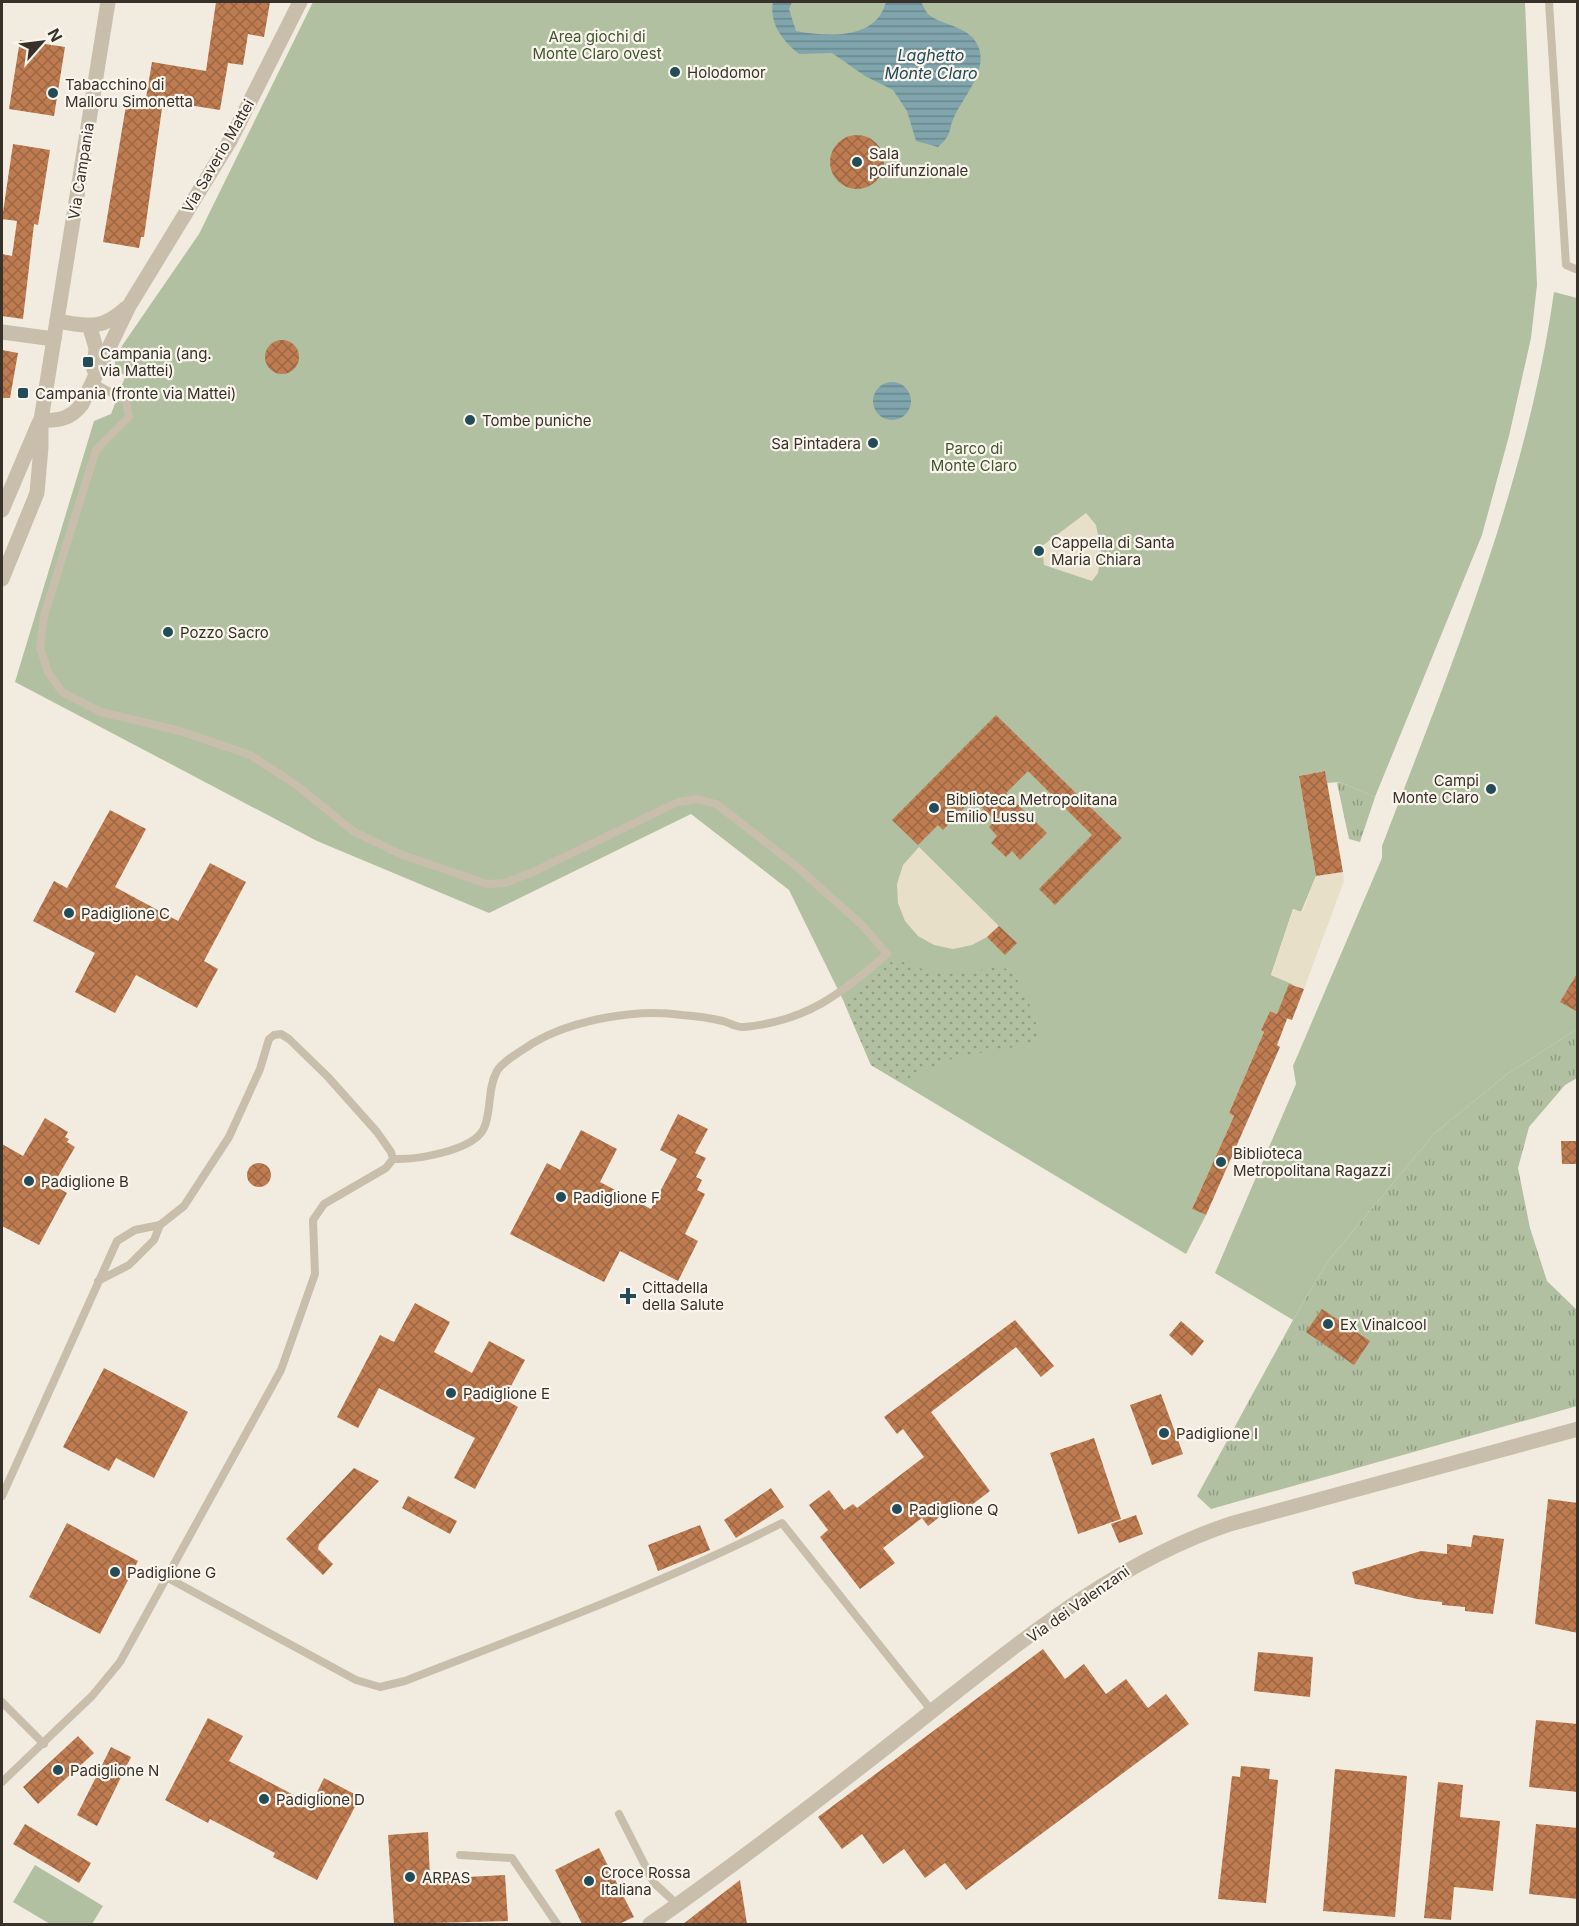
<svg xmlns="http://www.w3.org/2000/svg" width="1579" height="1926" font-family="Inter,sans-serif">
<style>
.grass{fill:url(#grass-tufts)}
.park{fill:#b1c0a0}
.garden{fill:url(#garden-dots)}
.plaza{fill:#e8dfc8}
.water{fill:url(#water-rules)}
.building{fill:url(#building-cross-hatch)}
.lines{fill:none;stroke-linecap:round;stroke-linejoin:round}
.service{stroke:#c9beac;stroke-width:8}
.minor{stroke:#c9beac;stroke-width:15}
.tertiary{stroke:#c9beac;stroke-width:15}
.poi-dot{fill:#224c57;stroke:#f9f5ec;stroke-width:2}
.labels{text-anchor:middle;dominant-baseline:central;stroke-width:4.5;stroke-linejoin:round;paint-order:stroke}
.park-label{font-size:15px;fill:#425530;stroke:#f9f5ec}
.poi-label{font-size:15px;fill:#38312a;stroke:#f9f5ec;text-anchor:start}
.street-label{font-size:15px;fill:#38312a;stroke:#f9f5ec}
.water-label{font-size:16px;font-style:italic;fill:#224c57;stroke:#f9f5ec}
</style>
<defs>
<pattern id="grass-tufts" width="24" height="20" patternUnits="userSpaceOnUse" patternTransform="scale(1.5)"><rect width="24" height="20" fill="#b1c0a0"/><path d="M3 7l-1-3M5 7V3M7 7l1-3M15 17l-1-3M17 17v-4M19 17l1-3" fill="none" stroke="#919d83"/></pattern>
<pattern id="garden-dots" width="8" height="8" patternUnits="userSpaceOnUse" patternTransform="scale(1.5)"><rect width="8" height="8" fill="#b1c0a0"/><path d="M2 2h.1M6 6h.1" fill="none" stroke="#919d83" stroke-width="1.8" stroke-linecap="round"/></pattern>
<pattern id="water-rules" width="6" height="5" patternUnits="userSpaceOnUse" patternTransform="scale(1.5)"><rect width="6" height="5" fill="#80a5ad"/><path d="M0 2.5h6" fill="none" stroke="#6a878d"/></pattern>
<pattern id="building-cross-hatch" width="8" height="8" patternUnits="userSpaceOnUse" patternTransform="scale(1.5)"><rect width="8" height="8" fill="#bf7c51"/><path d="M0 0l8 8M0 8l8-8" fill="none" stroke="#9c6643"/></pattern>
</defs>
<rect width="100%" height="100%" fill="#f2ece0"/>
<path class="grass" d="M1340 782 1375 797 1360 842 1349 839 1337 783Z
M1577 1029V1078L1565 1085 1529 1127 1518 1168 1530 1228 1547 1281 1577 1310V1406L1211 1509 1197 1496 1293 1320 1328 1261 1434 1134 1506 1075Z"/>
<path class="park" d="M313 2H1525L1537 285 1531 338 1509 436 1482 535 1375 797 1340 782 1327 783 1325 771 1299 776 1316 876 1301 912 1293 909 1271 975 1293 984 1277 1014 1270 1011 1261 1030 1264 1032 1229 1113 1234 1116 1192 1209 1206 1215 1186 1254 871 1065 844 1002 789 890 691 814 489 913 317 841 15 682 94 421 111 414 125 377 115 365V356L199 234Z
M1554 292 1577 298V1029L1506 1075 1434 1134 1328 1261 1293 1320 1215 1273 1296 1084 1293 1066 1382 858V846C1451 666 1527 484 1554 292Z
M35 1865 103 1906 92 1924H50L13 1902Z"/>
<path class="garden" d="M895 959C934 975 956 980 995 965L1002 969 1011 968C1023 993 1039 1015 1038 1043L956 1057 900 1082 871 1065 844 1002Z"/>
<path class="plaza" d="M1086 513 1096 525 1101 551 1098 573 1092 581 1044 565 1042 546Z
M919 847 999 926 987 937 972 945 953 949 934 945 918 936 905 921 898 903 897 884 903 865Z
M1343 872 1344 881 1304 989 1271 975 1293 909 1302 912 1316 876Z"/>
<path class="water" d="M773 2H792L789 9 796 31C828 37 876 40 886 2H921C923 5 925 11 928 14 939 24 961 25 973 38 994 63 966 93 955 115 947 131 954 133 938 147L916 141 907 111 893 90 865 76 832 53 799 54C783 41 769 24 773 2Z
M873 401a19 19 0 1 1 38 0a19 19 0 1 1-38 0Z"/>
<path class="building" d="M216 2H270L264 37 248 34 243 65 228 63 220 110 163 101 144 237H141L139 248 103 242 128 94 146 98 152 62 206 71Z
M20 40 65 47 54 116 9 109Z
M830 162a27 27 0 1 1 54 0a27 27 0 1 1-54 0Z
M13 144 50 150 38 225 34 224 23 319 2 316V254L12 256 17 221 2 219Z
M265 357a17 17 0 1 1 34 0a17 17 0 1 1-34 0Z
M2 350 18 353 10 398H2Z
M996 715 1122 838 1055 905 1039 889 1092 835 1028 771 1006 793 1047 833 1020 860 1012 851 1006 857 991 843 997 836 989 827 995 820 973 799 943 830 938 825 918 845 892 820Z
M1325 771 1343 872 1316 876 1299 776Z
M110 810 146 829 115 887 178 921 210 863 246 882 204 961 218 969 197 1008 136 975 115 1013 75 992 95 953 33 921 54 881 67 888Z
M999 926 1017 943 1005 955 987 937Z
M1578 972V1012L1560 1002Z
M1289 984 1304 989 1292 1020 1282 1017 1287 1019 1277 1045 1280 1047 1206 1215 1192 1209 1234 1116 1229 1113 1264 1032 1261 1030 1270 1011 1277 1014Z
M678 1114 708 1129 695 1153 706 1158 696 1177 702 1180 697 1190 705 1194 685 1234 698 1241 678 1281 620 1251 604 1282 510 1234 547 1163 560 1170 581 1130 617 1149 600 1182 651 1209 677 1159 660 1150Z
M45 1118 68 1132 65 1137 69 1139 67 1142 75 1147 53 1185 67 1193 39 1245 2 1226V1144L23 1156Z
M1561 1141H1578V1164H1562Z
M247 1175a12 12 0 1 1 24 0a12 12 0 1 1-24 0Z
M415 1303 450 1322 434 1352 472 1373 489 1341 525 1360 504 1399 518 1407 475 1489 454 1478 475 1438 379 1388 358 1428 337 1417 380 1335 394 1342Z
M1322 1309 1370 1341 1354 1365 1306 1332Z
M1015 1320 1054 1366 1041 1377 1016 1347 931 1412 990 1491 965 1510 959 1502 928 1526 922 1518 883 1548 895 1563 860 1589 820 1537 828 1530 809 1505 829 1490 844 1510 853 1504 857 1508 924 1457 903 1429 897 1434 884 1417Z
M1181 1321 1204 1341 1192 1356 1169 1335Z
M104 1368 188 1412 154 1478 116 1458 109 1471 63 1447Z
M1161 1394 1183 1454 1152 1465 1130 1405Z
M1094 1438 1121 1519 1078 1534 1050 1453Z
M354 1468 379 1481 319 1544 318 1549 333 1564 323 1575 286 1539Z
M771 1488 784 1507 736 1538 724 1520Z
M408 1496 457 1521 450 1534 402 1508Z
M1548 1499 1578 1503V1633L1535 1624Z
M1136 1515 1143 1534 1119 1543 1111 1524Z
M67 1523 138 1561 100 1634 29 1597Z
M700 1525 710 1550 658 1571 648 1545Z
M1473 1535 1504 1539 1493 1614 1465 1611V1607L1442 1605V1602L1417 1599 1355 1584 1352 1572 1421 1551 1447 1554V1544L1471 1547Z
M1043 1649 1065 1679 1084 1664 1106 1694 1126 1679 1148 1708 1166 1694 1189 1724 966 1890 945 1863 925 1878 904 1849 883 1864 862 1834 842 1849 818 1817Z
M1258 1652 1313 1657 1310 1697 1254 1691Z
M208 1718 243 1736 229 1761 311 1804 324 1778 360 1797 317 1880 273 1857 275 1853 210 1819 208 1823 165 1800Z
M1536 1720 1578 1724V1792L1529 1787Z
M78 1736 94 1753 38 1804 23 1787Z
M111 1747 131 1757 97 1826 77 1815Z
M1241 1766 1270 1769 1269 1779 1278 1780 1266 1903 1218 1899 1232 1776 1240 1777Z
M1335 1769 1407 1776 1395 1917 1323 1911Z
M1438 1782 1463 1785 1460 1817 1500 1821 1493 1891 1454 1887 1451 1920 1424 1918Z
M25 1824 91 1863 79 1883 13 1844Z
M1536 1824 1578 1828V1899L1529 1894Z
M428 1832 430 1879 505 1875 508 1921 394 1924 388 1835Z
M599 1848 634 1917 619 1924H582L555 1870Z
M740 1880 747 1924H683Z"/>
<g class="lines">
<path class="service" d="M1549 2 1566 265 1578 270
M92 382 126 401 129 417 96 450 44 616 40 647 48 672 62 692 101 712 180 731 250 755 295 784 353 831 400 854 487 884 505 883 533 872 678 802 697 799 716 804 732 816 796 866 862 925 887 954C840 994 808 1021 744 1027 737 1028 730 1023 723 1021 710 1018 696 1016 682 1015 637 1008 572 1020 533 1043 522 1051 505 1059 497 1071 487 1089 492 1110 484 1128 474 1151 415 1160 393 1159
M98 1281 129 1265 154 1240 160 1225 184 1206 229 1137 260 1069 269 1039 274 1035 281 1034 289 1039 328 1077 377 1132 391 1152 393 1159
M2 1496 117 1241 135 1230 160 1225
M166 1577 356 1680 380 1687 405 1681C531 1632 661 1584 782 1523L932 1711
M2 1702 44 1744
M2 1782 92 1696 120 1662 281 1370 315 1274 313 1220 324 1204 386 1168 393 1159
M619 1814 654 1883 678 1905
M460 1855 512 1858 557 1924"/>
<path class="minor" d="M57 321C88 326 101 331 126 308
M90 328 96 348 94 370
M2 332 54 339
M41 420C58 421 71 419 82 404L129 306 231 139 300 2"/>
<path class="tertiary" d="M2 510 39 423
M2 579 37 493 41 447V420L108 2
M650 1924C746 1857 840 1784 932 1711 1025 1638 1117 1562 1230 1524L1578 1429"/>
</g>
<g class="poi-dot">
<circle cx="675" cy="72" r="6"/>
<circle cx="53" cy="93" r="6"/>
<circle cx="857" cy="162" r="6"/>
<rect x="82" y="356" width="12" height="12" rx="3"/>
<rect x="17" y="387" width="12" height="12" rx="3"/>
<circle cx="470" cy="420" r="6"/>
<circle cx="873" cy="443" r="6"/>
<circle cx="1039" cy="551" r="6"/>
<circle cx="168" cy="632" r="6"/>
<circle cx="1491" cy="789" r="6"/>
<circle cx="934" cy="808" r="6"/>
<circle cx="69" cy="913" r="6"/>
<circle cx="1221" cy="1162" r="6"/>
<circle cx="29" cy="1181" r="6"/>
<circle cx="561" cy="1197" r="6"/>
<path d="M625 1287h6v6h6v6h-6v6h-6v-6h-6v-6h6z"/>
<circle cx="1328" cy="1324" r="6"/>
<circle cx="451" cy="1393" r="6"/>
<circle cx="1164" cy="1433" r="6"/>
<circle cx="897" cy="1509" r="6"/>
<circle cx="115" cy="1572" r="6"/>
<circle cx="58" cy="1770" r="6"/>
<circle cx="264" cy="1799" r="6"/>
<circle cx="410" cy="1877" r="6"/>
<circle cx="589" cy="1881" r="6"/>
</g>
<g class="labels">
<g class="park-label">
<text x="597" y="36">Area giochi di<tspan x="597" dy="17">Monte Claro ovest</tspan></text>
<text x="974" y="448">Parco di<tspan x="974" dy="17">Monte Claro</tspan></text>
</g>
<g class="poi-label">
<text x="687" y="72">Holodomor</text>
<text x="65" y="84">Tabacchino di<tspan x="65" dy="17">Malloru Simonetta</tspan></text>
<text x="869" y="153">Sala<tspan x="869" dy="17">polifunzionale</tspan></text>
<text x="100" y="353">Campania (ang.<tspan x="100" dy="17">via Mattei)</tspan></text>
<text x="35" y="393">Campania (fronte via Mattei)</text>
<text x="482" y="420">Tombe puniche</text>
<text x="861" y="443" text-anchor="end">Sa Pintadera</text>
<text x="1051" y="542">Cappella di Santa<tspan x="1051" dy="17">Maria Chiara</tspan></text>
<text x="180" y="632">Pozzo Sacro</text>
<text x="1479" y="780" text-anchor="end">Campi<tspan x="1479" dy="17">Monte Claro</tspan></text>
<text x="946" y="799">Biblioteca Metropolitana<tspan x="946" dy="17">Emilio Lussu</tspan></text>
<text x="81" y="913">Padiglione C</text>
<text x="1233" y="1153">Biblioteca<tspan x="1233" dy="17">Metropolitana Ragazzi</tspan></text>
<text x="41" y="1181">Padiglione B</text>
<text x="573" y="1197">Padiglione F</text>
<text x="642" y="1287">Cittadella<tspan x="642" dy="17">della Salute</tspan></text>
<text x="1340" y="1324">Ex Vinalcool</text>
<text x="463" y="1393">Padiglione E</text>
<text x="1176" y="1433">Padiglione I</text>
<text x="909" y="1509">Padiglione Q</text>
<text x="127" y="1572">Padiglione G</text>
<text x="70" y="1770">Padiglione N</text>
<text x="276" y="1799">Padiglione D</text>
<text x="601" y="1872">Croce Rossa<tspan x="601" dy="17">Italiana</tspan></text>
<text x="422" y="1877">ARPAS</text>
</g>
<g class="street-label">
<text transform="translate(218 156) rotate(-60)">Via Saverio Mattei</text>
<text transform="translate(81 171) rotate(-81)">Via Campania</text>
<text transform="translate(1078 1604) rotate(-35)">Via dei Valenzani</text>
</g>
<g class="water-label">
<text x="931" y="55">Laghetto<tspan x="931" dy="18">Monte Claro</tspan></text>
</g>
</g>
<rect width="1579" height="1926" fill="none" stroke="#38312a" stroke-width="6"/>
<g transform="translate(42 42) rotate(62)" stroke="#f9f5ec" stroke-width="4.5" paint-order="stroke">
<path d="M0-4.5L10 22L0 15L-10 22Z" fill="#38312a"/>
<text y="-9" font-size="16" font-weight="bold" text-anchor="middle" fill="#38312a">N</text>
</g>
</svg>
